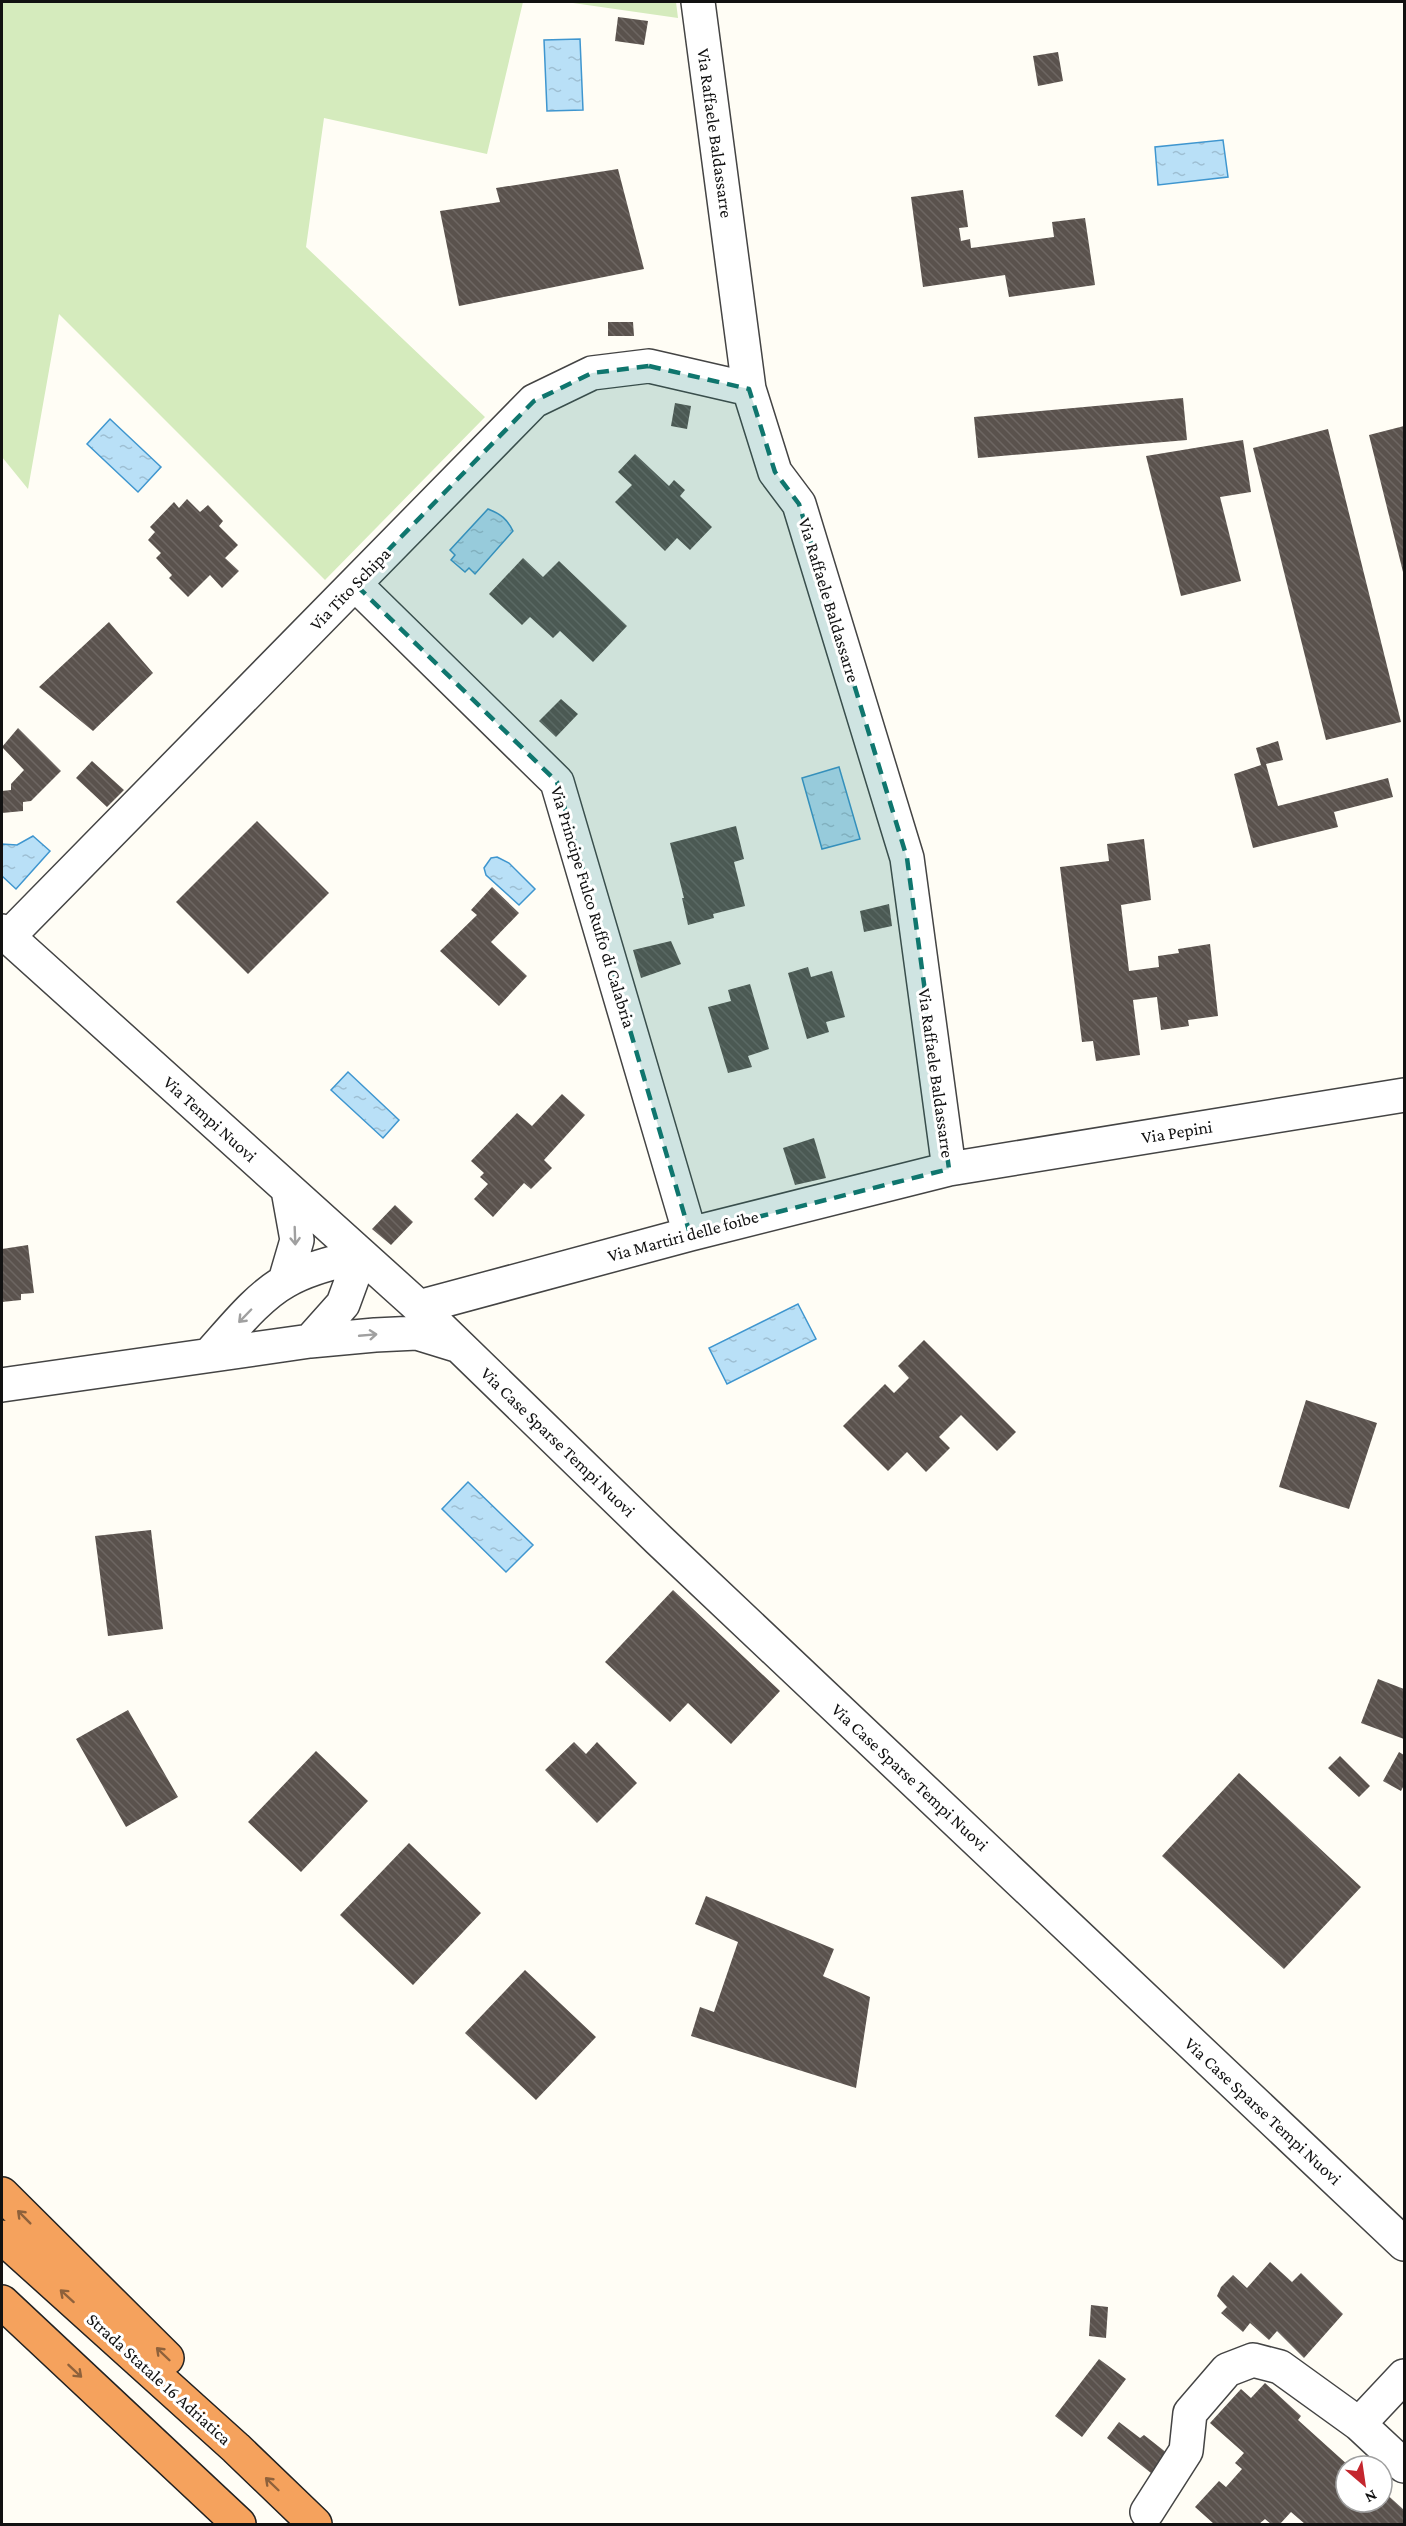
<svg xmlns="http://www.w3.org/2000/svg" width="1406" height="2526" font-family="'Crimson Pro',serif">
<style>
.grass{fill:#d5ebbd}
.water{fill:url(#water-ripples);stroke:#3f96cf;stroke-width:1.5}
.building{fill:url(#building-back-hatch)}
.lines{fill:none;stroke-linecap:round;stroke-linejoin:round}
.minor-casing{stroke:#444;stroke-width:36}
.highway-casing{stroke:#222;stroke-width:36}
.minor{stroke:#fff;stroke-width:33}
.highway{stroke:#f5a25d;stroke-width:33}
.oneway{stroke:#a0a0a0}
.oneway2{stroke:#8e613b}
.marked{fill:#0f766e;fill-opacity:0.2;stroke:#0f766e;stroke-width:4.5;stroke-dasharray:12 8;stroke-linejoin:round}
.labels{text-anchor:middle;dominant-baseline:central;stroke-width:6;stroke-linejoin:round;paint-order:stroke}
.street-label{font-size:18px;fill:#111;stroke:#fff}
</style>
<defs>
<pattern id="water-ripples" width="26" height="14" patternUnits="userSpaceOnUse" patternTransform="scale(1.5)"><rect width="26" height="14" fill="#b9e0f7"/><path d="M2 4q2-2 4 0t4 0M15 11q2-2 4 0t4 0" fill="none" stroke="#9ebfd3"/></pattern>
<pattern id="building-back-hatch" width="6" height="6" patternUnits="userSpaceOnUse" patternTransform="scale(1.5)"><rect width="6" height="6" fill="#5a524d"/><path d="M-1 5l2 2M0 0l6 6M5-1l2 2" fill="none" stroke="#6d6662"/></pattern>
</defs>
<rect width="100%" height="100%" fill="#fffdf5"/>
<path class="grass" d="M2 2H523L487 154 324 118 306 247 485 417 325 580 59 314 28 489 2 457Z
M566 2H676L678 18Z"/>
<path class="water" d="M580 39 583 110 547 111 544 40Z
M1223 140 1228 177 1158 185 1155 147Z
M110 419 161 467 138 492 87 444Z
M488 509C501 514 507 519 513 531L475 574 469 568 465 572 451 560 455 555 450 550Z
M839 767 860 839 822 849 802 778Z
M33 836 50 851 16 889 2 876V844L17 845Z
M497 857 509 863 535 889 519 905 486 875 484 868 491 858Z
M348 1072 399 1120 383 1138 331 1090Z
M798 1304 816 1339 727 1384 709 1348Z
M468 1482 533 1545 506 1572 442 1509Z"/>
<path class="building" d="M618 17 648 21 644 45 615 41Z
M1058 52 1063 81 1038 86 1033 56Z
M618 169 644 269 459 306 440 211 500 202 496 188Z
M963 190 968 227 959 228 961 241 970 239 971 248 1054 237 1052 222 1085 218 1095 285 1009 297 1005 275 923 287 911 197Z
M608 322H633L634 336H608Z
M1183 398 1187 440 978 458 974 417Z
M675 403 691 406 687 429 671 426Z
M1404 426V576L1369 435Z
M1328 429 1401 722 1326 740 1253 448Z
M1243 440 1251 492 1220 497 1241 581 1181 596 1146 456Z
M635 454 669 486 674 480 685 490 680 496 712 527 690 550 677 538 665 551 615 502 632 485 618 472Z
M187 499 200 512 208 505 223 521 219 526 238 545 225 558 239 571 222 588 210 575 188 597 169 578 172 575 156 558 161 553 148 540 155 532 150 527 174 502 179 508Z
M523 558 543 577 559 561 627 626 593 662 560 631 553 638 530 617 522 625 489 594Z
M109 622 153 673 93 731 39 687Z
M561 699 578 714 556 737 539 721Z
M18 728 61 771 31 801 23 802V811L2 813V791L11 790V784L24 770 2 747Z
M1278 741 1283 760 1266 764 1278 806 1388 778 1393 797 1334 812 1338 827 1253 848 1234 774 1261 765 1256 748Z
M92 761 124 790 107 807 76 778Z
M257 821 329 893 248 974 176 902Z
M736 826 744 859 734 862 745 906 713 914 714 918 688 925 682 898H684L670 843Z
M1144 839 1151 900 1121 905 1129 971 1159 967 1158 956 1179 953 1178 949 1210 944 1218 1016 1188 1020 1189 1026 1161 1030 1157 997 1133 1000 1140 1055 1096 1061 1093 1041 1082 1042 1060 867 1109 861 1107 844Z
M492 887 519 913 491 942 527 976 499 1006 440 951 477 915 471 910Z
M889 904 892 926 864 932 860 911Z
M671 941 681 964 641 978 633 950Z
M808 967 811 977 832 971 845 1017 826 1022 829 1032 807 1039 788 973Z
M750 984 769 1049 748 1056 752 1067 728 1073 708 1007 731 1001 728 990Z
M562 1094 585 1115 544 1160 552 1168 531 1189 524 1183 493 1217 474 1199 488 1184 480 1177 484 1173 471 1161 517 1113 532 1126Z
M814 1138 826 1178 795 1185 783 1148Z
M395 1205 413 1222 391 1245 372 1229Z
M28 1245 34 1293 21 1294V1300L2 1302V1249Z
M924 1340 1016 1432 997 1451 961 1415 939 1437 950 1448 926 1472 907 1452 888 1471 843 1426 885 1384 894 1393 909 1378 898 1366Z
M1306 1400 1377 1423 1349 1509 1279 1487Z
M151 1530 163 1629 108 1636 95 1536Z
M673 1590 780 1691 731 1744 688 1703 670 1722 605 1662Z
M1378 1679 1404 1689V1739L1361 1723Z
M128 1710 178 1797 126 1827 76 1739Z
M574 1742 586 1754 597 1742 637 1783 597 1823 545 1770Z
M316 1751 368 1801 301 1872 248 1822Z
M1399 1752 1404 1755V1785L1401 1791 1383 1781Z
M1340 1756 1370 1786 1359 1797 1328 1768Z
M1239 1773 1361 1887 1284 1969 1162 1856Z
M409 1843 481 1913 413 1985 340 1915Z
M706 1896 834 1949 823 1976 870 1997 856 2088 691 2036 700 2007 714 2012 738 1942 695 1924Z
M525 1970 596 2037 536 2100 465 2033Z
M1270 2262 1292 2282 1301 2273 1343 2314 1304 2358 1277 2331 1269 2340 1250 2323 1243 2332 1221 2313 1227 2307 1217 2296 1221 2287 1233 2275 1247 2288Z
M1091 2305 1108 2307 1106 2338 1089 2336Z
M1099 2359 1126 2379 1082 2437 1055 2416Z
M1265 2383 1301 2416 1298 2420 1349 2466H1346V2502H1382V2490L1404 2510V2524H1305L1291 2512 1280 2524H1271L1265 2519 1259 2524H1214L1195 2507 1219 2481 1226 2487 1242 2469 1235 2463 1244 2453 1210 2423 1241 2389 1251 2398Z
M1119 2422 1140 2438 1144 2435 1172 2457 1156 2477 1107 2438Z"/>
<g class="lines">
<defs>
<path id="minor" d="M698 2 749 389 775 472 799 504 907 858 949 1169
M355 584 557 782 690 1234
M2 931 419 1307 659 1540 1404 2244
M8 937 534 401 592 373 649 366 749 389
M285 1281 297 1240 288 1190
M419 1307 690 1234 949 1169 1404 1095
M310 1341 343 1304 361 1255
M209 1355C231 1331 257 1297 286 1281 308 1268 337 1262 361 1255
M2 1385 310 1341 375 1335 417 1333 456 1345
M1359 2424 1404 2376
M1147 2512 1186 2451 1190 2413 1227 2370 1253 2360 1280 2367 1359 2424 1404 2466"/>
<path id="highway" d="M2 2194 167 2358
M2 2237 236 2448 315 2524
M2 2302 239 2524"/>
</defs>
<use href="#minor" class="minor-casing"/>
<use href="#highway" class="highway-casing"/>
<use href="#minor" class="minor"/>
<use href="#highway" class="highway"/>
</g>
<defs><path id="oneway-shaft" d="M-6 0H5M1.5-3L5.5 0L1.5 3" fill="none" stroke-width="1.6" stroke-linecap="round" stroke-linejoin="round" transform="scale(1.5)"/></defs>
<g class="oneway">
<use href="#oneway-shaft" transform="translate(295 1236) rotate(88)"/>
<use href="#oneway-shaft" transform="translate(245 1316) rotate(134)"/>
<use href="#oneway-shaft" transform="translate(368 1335) rotate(-5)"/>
</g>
<g class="oneway2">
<use href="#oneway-shaft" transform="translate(24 2217) rotate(-135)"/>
<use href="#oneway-shaft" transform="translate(67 2296) rotate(-138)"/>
<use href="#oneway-shaft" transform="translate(163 2354) rotate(-136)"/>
<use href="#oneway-shaft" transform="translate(75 2371) rotate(43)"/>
<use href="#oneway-shaft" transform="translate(272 2484) rotate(-136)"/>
</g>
<path class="marked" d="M649 366 749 389 775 472 799 504 907 858 949 1169 690 1234 557 782 355 584 534 401 592 373Z"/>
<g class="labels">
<g class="street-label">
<text transform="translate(715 133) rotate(82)">Via Raffaele Baldassarre</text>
<text transform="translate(350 589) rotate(-46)">Via Tito Schipa</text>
<text transform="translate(829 600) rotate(73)">Via Raffaele Baldassarre</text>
<text transform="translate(593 907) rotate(73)">Via Principe Fulco Ruffo di Calabria</text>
<text transform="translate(936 1073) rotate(82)">Via Raffaele Baldassarre</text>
<text transform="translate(210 1119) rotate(42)">Via Tempi Nuovi</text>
<text transform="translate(1177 1132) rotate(-9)">Via Pepini</text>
<text transform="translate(683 1236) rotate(-15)">Via Martiri delle foibe</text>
<text transform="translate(558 1442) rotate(44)">Via Case Sparse Tempi Nuovi</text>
<text transform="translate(910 1777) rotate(43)">Via Case Sparse Tempi Nuovi</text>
<text transform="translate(1263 2111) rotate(43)">Via Case Sparse Tempi Nuovi</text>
<text transform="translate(159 2379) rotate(42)">Strada Statale 16 Adriatica</text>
</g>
</g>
<rect width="1406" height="2526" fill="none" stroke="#111111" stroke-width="6"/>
<g transform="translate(1364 2484) rotate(151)"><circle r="28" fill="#ffffff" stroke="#a0a0a0" stroke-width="1.5"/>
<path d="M0-4.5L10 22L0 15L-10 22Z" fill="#c4262e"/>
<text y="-9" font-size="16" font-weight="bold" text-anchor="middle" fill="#111111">N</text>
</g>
</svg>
